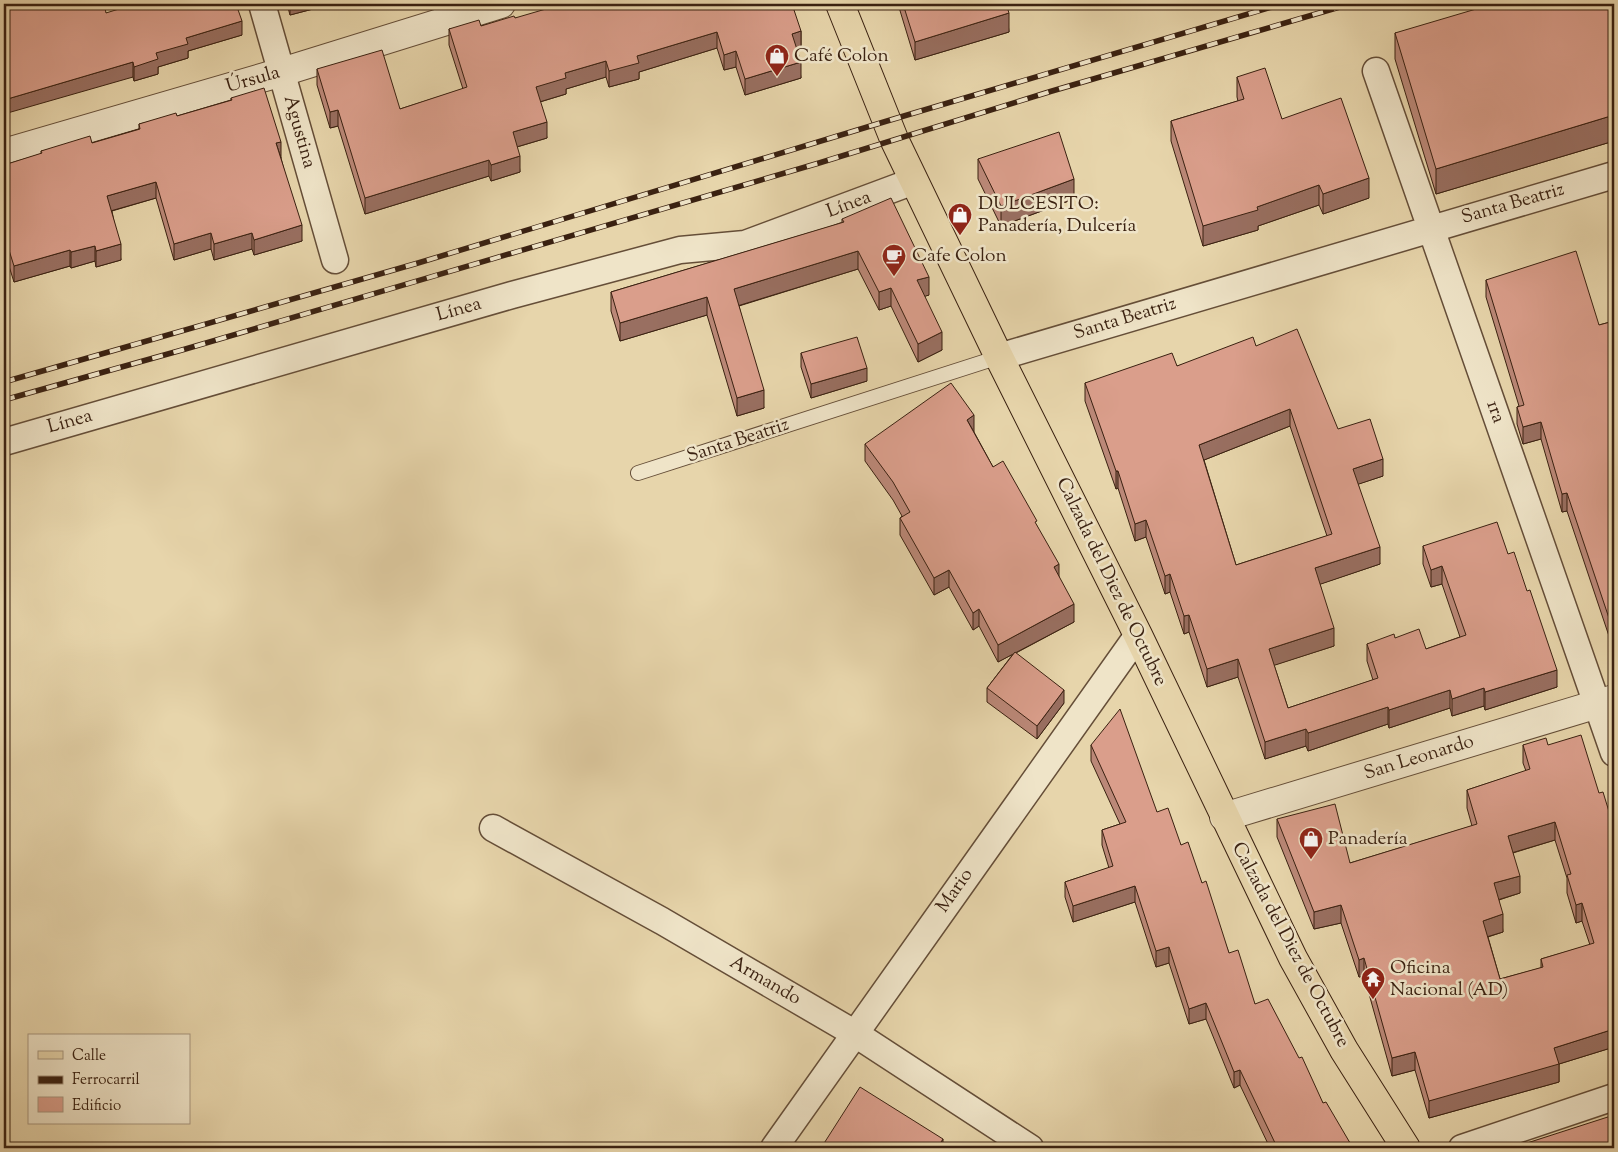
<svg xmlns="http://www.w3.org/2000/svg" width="1618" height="1152" font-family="'Sorts Mill Goudy',serif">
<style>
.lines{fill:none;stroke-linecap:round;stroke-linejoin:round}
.service-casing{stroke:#654e38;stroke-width:16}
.minor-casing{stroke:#654e38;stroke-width:29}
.tertiary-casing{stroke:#654e38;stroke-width:30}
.primary-casing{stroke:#3a2111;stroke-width:30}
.service{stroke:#efe4c8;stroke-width:14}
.minor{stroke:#efe4c8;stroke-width:26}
.tertiary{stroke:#efe4c8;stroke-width:28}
.primary{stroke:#e7d5ab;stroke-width:28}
.rail-casing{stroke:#3a2111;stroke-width:5.5}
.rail{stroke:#efe4c8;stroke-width:4;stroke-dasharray:11;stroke-linecap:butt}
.wall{fill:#bb8878;stroke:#3a2111;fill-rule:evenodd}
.shaded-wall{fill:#996f61;stroke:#3a2111}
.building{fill:#da9e8b;stroke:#3a2111;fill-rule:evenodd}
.labels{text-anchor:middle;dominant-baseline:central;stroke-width:5;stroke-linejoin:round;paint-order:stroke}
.poi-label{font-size:19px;fill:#3a2111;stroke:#efe4c8;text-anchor:start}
.street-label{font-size:19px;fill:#3a2111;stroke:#efe4c8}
</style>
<rect width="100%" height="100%" fill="#e7d5ab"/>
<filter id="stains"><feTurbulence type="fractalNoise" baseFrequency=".004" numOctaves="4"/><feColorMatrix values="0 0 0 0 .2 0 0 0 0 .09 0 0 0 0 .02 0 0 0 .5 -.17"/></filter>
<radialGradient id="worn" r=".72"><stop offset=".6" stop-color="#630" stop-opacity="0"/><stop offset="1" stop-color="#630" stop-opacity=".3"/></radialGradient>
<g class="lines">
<defs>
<path id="service" d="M638 473 999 357"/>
<path id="minor" d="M262 4 335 260
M1376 71 1614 753
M999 357 1614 175
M4 442 512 295 680 250 745 244 914 181
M493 828 662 921 854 1033 1030 1148
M774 1148 1138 635
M1462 1148 1614 1097"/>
<path id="tertiary" d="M4 153 282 72 501 4
M1224 817 1614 699"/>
<path id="primary" d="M840 4 894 139 999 357 1138 635 1293 958 1344 1050 1406 1148"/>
</defs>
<use href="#service" class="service-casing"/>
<use href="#minor" class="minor-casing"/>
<use href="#tertiary" class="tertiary-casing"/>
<use href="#primary" class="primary-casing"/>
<use href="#service" class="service"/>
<use href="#minor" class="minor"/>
<use href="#tertiary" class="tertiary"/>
<use href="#primary" class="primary"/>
<defs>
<path id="rail" d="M4 382 418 263 887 121 1282 4
M4 400 182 350 819 163 1052 91 1350 4"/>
</defs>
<use href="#rail" class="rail-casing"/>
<use href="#rail" class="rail"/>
</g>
<path class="wall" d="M287 4H332L290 15Z
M898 4H1006L1009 32 915 60Z
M1614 4V141L1436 194 1395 59V33Z
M57 8 106 13 242 35 188 51V58L158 67V74L134 81 133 77Z
M515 18 801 31V47L797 48 801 78 745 95 736 67 724 70 717 48 639 72V79L609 87 606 77 566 89V94L540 102 547 138 517 147 520 172 491 181 489 176 365 214 338 126 330 128 317 85V69L400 109 463 89 449 45V29L481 26Z
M1237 77 1282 119 1369 198 1323 214 1319 205 1258 226V230L1203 246 1171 141V121L1238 101 1237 97Z
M231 98 281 158 302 241 254 255 252 249 214 260 211 249 174 260 156 198 112 211 121 260 96 267 95 261 71 268 70 266 14 282 8 263 4 165 41 154V151L92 143 139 129V124L177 116 231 100Z
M978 159 1074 199 1001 226 978 179Z
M842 219 929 295 924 296 942 350 918 362 891 306 879 310 858 269 739 306 764 408 737 416 707 315 620 341 611 311V292L842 223Z
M1486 280 1599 325 1614 321V651L1567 511 1562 512 1541 439 1523 444 1517 424V407L1519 406 1486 297Z
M1256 346 1383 476 1358 484 1380 564 1320 584 1334 646 1274 665 1288 708 1373 680 1367 661V644L1395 638 1426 649 1460 637 1442 584 1431 587 1423 564V546L1508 554 1557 687 1485 710 1484 706 1452 716 1450 708 1389 728 1388 724 1308 751 1306 746 1265 759 1238 677 1207 687 1189 632 1184 634 1170 592 1165 594 1146 537 1135 541 1118 488 1116 489 1085 401V383L1177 366ZM1290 426 1327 536 1236 565 1204 460Z
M801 353 867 381 811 398 801 367Z
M974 432 993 467 1037 526 1059 577 1074 622 1016 653 1064 703 1037 739 987 702V688L1013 654 998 662 979 626 973 630 949 587 934 595 900 535V518L902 516 893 500 865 461V444Z
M1091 745 1157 812 1181 845 1202 883 1229 953 1255 1004 1323 1103 1353 1148H1270L1240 1085 1234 1088 1206 1019 1189 1024 1169 963 1156 967 1135 902 1073 922 1065 897V882L1109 868 1102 845V830L1120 824 1091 761Z
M1523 745H1548L1599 793 1614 828V1047L1559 1064V1082L1429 1118 1415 1070 1392 1076 1364 976 1359 977 1341 923 1314 929 1277 837V819L1350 863 1472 826 1467 808V790L1526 771 1523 763ZM1555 840 1567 878V893L1576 923 1582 921 1590 945 1541 959V968L1500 979 1488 937 1503 932 1499 900 1520 893 1513 853Z"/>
<path class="shaded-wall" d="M290 4H332L290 15Z
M1009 13V32L915 60V42Z
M242 21V35L188 51V58L158 67V74L134 81V67L156 53 186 38Z
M801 31V47L792 50V34Z
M717 32V48L639 72V79L609 87V71L637 56Z
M736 51V67L724 70V55Z
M606 61V77L566 89V94L536 103V87L565 73Z
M133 62V77L4 114V100Z
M801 62V78L745 95V79Z
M338 110V126L330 128V112Z
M1614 115V141L1436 194V169Z
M547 122V138L513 148V132Z
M281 142V158L276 143Z
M520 156V172L491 181V165Z
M489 160V176L365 214V198Z
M1369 178V198L1323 214V194Z
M1074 179V199L1001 226V206Z
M156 182V198L107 212V196Z
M1319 185V205L1258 226V230L1203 246V226Z
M302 225V241L254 255V240Z
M211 233V249L174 260V244Z
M252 233V249L214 260V244Z
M121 244V260L96 267V251Z
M95 246V261L71 268V252Z
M8 247V263L4 264V248Z
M70 250V266L14 282V266Z
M858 251V269L734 307V289Z
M929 277V295L917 299V280Z
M891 288V306L879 310V292Z
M707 297V315L620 341V323Z
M942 332V350L918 362V344Z
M867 368V381L811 398V384Z
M764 390V408L737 416V398Z
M1290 409V426L1199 462V445Z
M974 415V432L967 420Z
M1541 422V439L1523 444V427Z
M1383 459V476L1353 486V469Z
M1116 471H1118V488L1116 489Z
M1567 493V511L1562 512V494Z
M1146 520V537L1135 541V524Z
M1380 547V564L1315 586V568Z
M1059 564V581L1054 567Z
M1442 566V584L1431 587V570Z
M949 570V587L934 595V578Z
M1170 574V592L1165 594V576Z
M1074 604V622L998 662V645Z
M979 609V626L973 630V613Z
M1189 615V632L1184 634V616Z
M1334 628V646L1269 667V649Z
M1238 659V677L1207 687V669Z
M1557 670V687L1485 710V692Z
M1484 688V706L1452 716V699Z
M1064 690V703L1037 739V726Z
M1450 690V708L1389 728V710Z
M1388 707V724L1308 751V733Z
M1306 729V746L1265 759V742Z
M1555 822V840L1508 854V836Z
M1520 876V893L1494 901V883Z
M1135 886V902L1073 922V906Z
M1582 903V921L1576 923V905Z
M1341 905V923L1314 929V912Z
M1503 914V932L1483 938V921Z
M1169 947V963L1156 967V951Z
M1364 958V976L1359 977V960Z
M1206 1003V1019L1189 1024V1009Z
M1614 1029V1047L1559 1064V1082L1429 1118V1101L1554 1048Z
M1415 1052V1070L1392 1076V1058Z
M1240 1070V1085L1234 1088V1072Z
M943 1139V1148H937Z"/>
<path class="building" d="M4 4H56L57 8 72 4H104L106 13 135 4H236L242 21 186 38 188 44 156 53 158 59 134 67 133 62 4 100Z
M563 4H788L789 5 792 4 801 31 792 34 801 62 745 79 736 51 724 55 717 32 637 56 639 63 609 71 606 61 565 73 566 78 536 87 547 122 513 132 520 156 491 165 489 160 365 198 338 110 330 112 317 69 382 50 400 109 467 87 449 29 479 20 481 26 514 16 515 18Z
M903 4H1006L1009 13 915 42Z
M1493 4H1614V115L1436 169 1395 33Z
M1265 68 1282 119 1341 98 1369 178 1323 194 1319 185 1257 207 1258 210 1203 226 1171 121 1244 99 1237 77Z
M264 88 281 142 276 143 302 225 254 240 252 233 214 244 211 233 174 244 156 182 107 196 121 244 96 251 95 246 71 252 70 250 14 266 8 247 4 248V165L42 153 41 151 90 136 92 143 140 129 139 124 176 113 177 116 232 100 231 98Z
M1059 132 1074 179 1001 206 978 159Z
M891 198 929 277 917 280 942 332 918 344 891 288 879 292 858 251 734 289 764 390 737 398 707 297 620 323 611 292 844 222 842 219Z
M1576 251 1599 325 1614 321V633L1567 493 1562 494 1541 422 1523 427 1517 407 1524 405 1486 280Z
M1297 329 1338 429 1370 419 1383 459 1353 469 1380 547 1315 568 1334 628 1269 649 1288 708 1378 678 1367 644 1394 634 1395 638 1419 629 1426 649 1466 635 1442 566 1431 570 1423 546 1497 522 1508 554 1514 552 1527 591 1530 590 1557 670 1485 692 1484 688 1452 699 1450 690 1389 710 1388 707 1308 733 1306 729 1265 742 1238 659 1207 669 1189 615 1184 616 1170 574 1165 576 1146 520 1135 524 1118 471H1116L1085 383 1172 353 1177 366 1253 337 1256 346ZM1290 409 1332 534 1236 565 1199 445Z
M857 337 867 368 811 384 801 353Z
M951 383 974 415 967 420 993 467 1003 461 1037 521 1035 522 1059 564 1054 567 1074 604 998 645 979 609 973 613 949 570 934 578 900 518 910 512 893 482 865 444Z
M1015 652 1064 690 1037 726 987 688Z
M1120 709 1157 812 1168 808 1181 845 1188 842 1202 883 1206 881 1229 953 1238 950 1255 1004 1268 999 1299 1058 1302 1057 1323 1103 1326 1102 1353 1148H1273L1276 1145 1240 1070 1234 1072 1206 1003 1189 1009 1169 947 1156 951 1135 886 1073 906 1065 882 1113 866 1102 830 1126 822 1091 745Z
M1581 735 1599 793 1603 792 1614 828V1029L1554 1048 1559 1064 1429 1101 1415 1052 1392 1058 1364 958 1359 960 1341 905 1314 912 1277 819 1335 804 1350 863 1477 824 1467 790 1530 769 1523 745 1546 738 1548 745ZM1555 822 1571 874 1567 875 1576 905 1582 903 1594 943 1541 959 1543 967 1500 979 1483 921 1503 914 1494 883 1520 876 1508 836Z
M860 1087 943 1139 937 1148H821Z
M1614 1115V1148H1517L1524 1144Z"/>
<defs>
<symbol id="shop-pin" viewBox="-11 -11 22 30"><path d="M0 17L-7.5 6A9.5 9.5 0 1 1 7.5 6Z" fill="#8f2418" stroke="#efe4c8"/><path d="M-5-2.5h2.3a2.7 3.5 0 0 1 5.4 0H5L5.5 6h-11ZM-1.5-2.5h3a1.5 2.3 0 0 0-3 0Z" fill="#fff"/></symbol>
<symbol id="cafe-pin" viewBox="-11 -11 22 30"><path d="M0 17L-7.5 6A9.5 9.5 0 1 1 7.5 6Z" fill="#8f2418" stroke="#efe4c8"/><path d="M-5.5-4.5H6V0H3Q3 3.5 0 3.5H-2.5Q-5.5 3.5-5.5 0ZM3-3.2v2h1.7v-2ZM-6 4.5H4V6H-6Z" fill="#fff"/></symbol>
<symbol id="temple-pin" viewBox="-11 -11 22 30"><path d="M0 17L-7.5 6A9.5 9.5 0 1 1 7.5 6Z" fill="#8f2418" stroke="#efe4c8"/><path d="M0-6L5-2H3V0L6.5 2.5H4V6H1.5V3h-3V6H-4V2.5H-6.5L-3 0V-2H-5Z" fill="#fff"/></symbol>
</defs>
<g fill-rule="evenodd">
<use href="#shop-pin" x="763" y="42" width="28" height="38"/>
<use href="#shop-pin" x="946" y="201" width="28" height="38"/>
<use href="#cafe-pin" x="880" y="242" width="28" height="38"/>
<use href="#shop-pin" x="1297" y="825" width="28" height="38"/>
<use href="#temple-pin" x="1359" y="965" width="28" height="38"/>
</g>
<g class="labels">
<g class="poi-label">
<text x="794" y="56">Café Colon</text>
<text x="978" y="204">DULCESITO:<tspan x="978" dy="22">Panadería, Dulcería</tspan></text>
<text x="912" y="256">Cafe Colon</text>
<text x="1328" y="839">Panadería</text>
<text x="1390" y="968">Oficina<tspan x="1390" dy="22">Nacional (AD)</tspan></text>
</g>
<g class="street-label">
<text transform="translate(253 80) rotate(-16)">Úrsula</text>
<text transform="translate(299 132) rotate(74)">Agustina</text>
<text transform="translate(1513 204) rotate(-16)">Santa Beatriz</text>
<text transform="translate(849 205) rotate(-21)">Línea</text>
<text transform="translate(459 310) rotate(-16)">Línea</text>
<text transform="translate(1125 319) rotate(-17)">Santa Beatriz</text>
<text transform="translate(1495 412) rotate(71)">1ra</text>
<text transform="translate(70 422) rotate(-16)">Línea</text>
<text transform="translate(738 441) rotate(-18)">Santa Beatriz</text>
<text transform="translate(1111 582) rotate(64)">Calzada del Diez de Octubre</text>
<text transform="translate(1419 758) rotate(-17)">San Leonardo</text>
<text transform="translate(955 891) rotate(-55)">Mario</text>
<text transform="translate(1290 945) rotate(62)">Calzada del Diez de Octubre</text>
<text transform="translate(765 981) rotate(30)">Armando</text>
</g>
</g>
<rect width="1618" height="1152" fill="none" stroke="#e7d5ab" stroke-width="20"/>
<rect x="5" y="5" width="1608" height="1142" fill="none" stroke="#3a2111" stroke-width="2.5"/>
<rect x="10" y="10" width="1598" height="1132" fill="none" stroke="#3a2111"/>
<rect x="28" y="1034" width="162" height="90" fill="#efe4c8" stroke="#a7967f"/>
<rect x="38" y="1051" width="25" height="8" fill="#e7d5ab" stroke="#a7967f"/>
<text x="72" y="1060" font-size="15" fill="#3a2111">Calle</text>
<rect x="38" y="1076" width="25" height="8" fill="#3a2111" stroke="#a7967f"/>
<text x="72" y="1084" font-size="15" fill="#3a2111">Ferrocarril</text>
<rect x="38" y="1097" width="25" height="15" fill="#da9e8b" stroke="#a7967f"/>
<text x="72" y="1110" font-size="15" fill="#3a2111">Edificio</text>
<rect width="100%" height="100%" filter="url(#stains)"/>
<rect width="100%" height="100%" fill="url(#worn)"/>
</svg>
